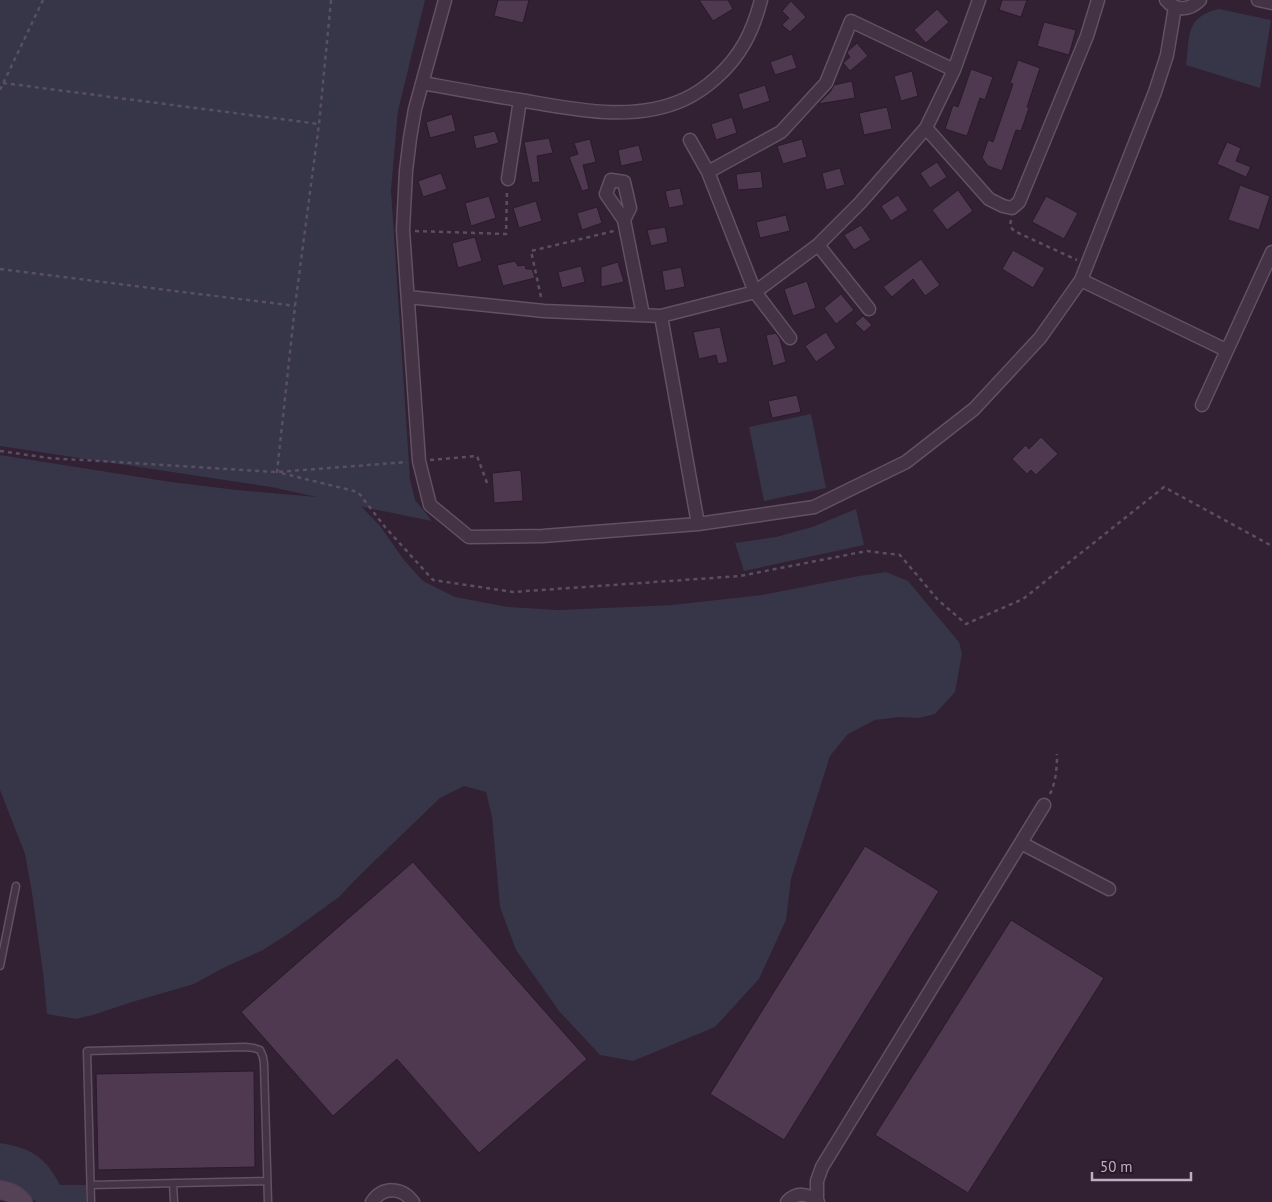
<svg xmlns="http://www.w3.org/2000/svg" width="1272" height="1202" font-family="'PT Sans',sans-serif">
<style>
.green{fill:#373548}
.building{fill:#4f3951;stroke:#291b2b}
.lines{fill:none;stroke-linecap:round;stroke-linejoin:round}
.lane-casing{stroke:#615162;stroke-width:9}
.street-casing{stroke:#615162;stroke-width:15}
.secondary-casing{stroke:#4d3d4e;stroke-width:20}
.path{stroke:#594f62;stroke-width:2.5;stroke-dasharray:4 4;stroke-linecap:butt}
.lane{stroke:#433344;stroke-width:6}
.street{stroke:#433344;stroke-width:12}
.secondary{stroke:#564257;stroke-width:18}
</style>
<rect width="100%" height="100%" fill="#322033"/>
<path class="green" d="M0 0H425L398 111 391 190 410 479 415 500 432 521 358 506 362 507 380 526 404 560 423 581 455 597 508 607 559 610 672 605 762 595 859 576 886 572 908 581 959 642 962 654 955 692 935 714 919 718 899 717 875 720 848 734 830 756 791 879 786 920 759 979 715 1027 633 1061 600 1055 559 1011 516 950 500 907 492 817 486 792 464 786 440 798 360 875 339 897 288 934 263 950 223 968 194 984 132 1002 93 1015 76 1019 47 1014 43 973 32 893 25 854 0 790V455L171 482 237 490 317 497 271 487 0 446Z
M1219 9 1271 20 1260 88 1186 65C1190 35 1185 17 1219 9Z
M811 414 826 488 764 501 749 427Z
M856 509 864 545 744 571 735 543 776 537 812 527Z
M0 1143C31 1148 46 1157 60 1185H86V1202H37L7 1183 0 1181Z"/>
<path class="building" d="M498 0H529L523 23 494 16Z
M699 0H728L733 9 713 21Z
M1002 0H1027L1021 17 999 10Z
M791 1 806 17 790 32 782 25 789 18 782 11Z
M937 9 949 22 926 43 914 30Z
M1044 22 1076 30 1069 55 1037 46Z
M857 43 868 56 850 71 843 63 850 57 847 53 848 51Z
M792 54 797 68 775 75 770 62Z
M1018 60 1040 68 1027 107 1029 108 1021 131 1016 130 1002 171 988 166 982 158 988 140 993 142 1013 84 1010 83Z
M971 69 993 77 985 100 980 98 967 136 945 129 953 105 958 107Z
M912 71 918 96 901 101 894 76Z
M852 81 855 98 818 104 830 92 834 85Z
M765 85 770 101 743 110 738 94Z
M887 107 892 129 864 135 859 113Z
M452 114 456 131 430 138 426 122Z
M732 117 737 133 716 140 711 124Z
M495 131 499 143 476 149 473 136Z
M549 138 553 153 537 156 540 182 532 183 524 142Z
M590 139 596 162 583 165 589 189 582 191 569 157 578 154 574 143Z
M802 139 807 157 783 164 777 146Z
M1227 142 1241 148 1236 161 1251 167 1246 177 1217 164Z
M639 145 643 161 621 166 618 150Z
M937 162 947 177 930 188 920 173Z
M840 168 845 185 826 190 822 173Z
M761 171 763 188 738 190 736 174Z
M441 173 447 189 423 197 418 181Z
M1240 185 1270 196 1259 230 1228 220Z
M680 188 684 205 669 208 665 191Z
M958 190 973 211 947 230 932 210Z
M898 195 908 210 891 221 881 206Z
M489 196 496 218 471 226 465 203Z
M1046 196 1078 213 1064 239 1032 222Z
M536 201 542 221 519 228 513 208Z
M597 207 602 223 582 230 577 213Z
M786 215 790 231 760 238 756 222Z
M861 225 871 240 854 250 844 235Z
M665 227 668 242 651 246 647 230Z
M475 237 482 261 458 268 452 243Z
M1013 250 1045 268 1033 288 1002 269Z
M921 259 940 285 925 296 913 279 892 297 883 287Z
M515 261 518 266 525 265 526 269H532L535 278 503 286 497 265Z
M618 262 624 282 601 287V267Z
M581 266 585 282 562 288 558 272Z
M681 267 685 287 665 291 662 271Z
M807 281 816 308 793 316 784 289Z
M841 294 854 310 836 324 824 308Z
M863 316 872 325 864 332 855 323Z
M720 327 728 362 718 364 716 355 699 359 693 332Z
M826 332 836 348 816 362 805 346Z
M776 333 780 339 786 362 773 366 766 335Z
M797 395 801 412 772 418 768 401Z
M1041 437 1058 454 1036 475 1031 470 1027 474 1012 459 1026 445 1029 449Z
M521 470 523 501 494 503 492 473Z
M865 846 939 891 784 1140 710 1094Z
M413 862 587 1059 479 1153 397 1059 333 1116 241 1012Z
M1011 920 1104 978 968 1193 875 1135Z
M254 1071 255 1167 98 1170 96 1074Z"/>
<g class="lines">
<defs>
<path id="lane" d="M0 966 16 886
M173 1183 174 1202
M91 1185 267 1181
M91 1202 87 1051 245 1047 254 1048 260 1050 263 1057 264 1064 268 1202"/>
<path id="street" d="M445 0 415 109 410 138 406 171 403 230 419 461 430 505 469 537 543 536 698 524 814 507 906 462 974 409 1040 338 1081 280 1155 92 1167 55 1175 7
M1166 0C1176 12 1190 10 1200 0
M1258 0 1272 3
M423 83C456 89 488 95 520 100 573 109 634 123 685 99 696 94 707 86 716 78 741 56 753 31 761 0
M926 128 989 199 1003 206 1012 208 1019 202 1087 36 1098 0
M690 140 708 172
M508 179 520 100
M624 220 606 194 611 180 624 182 630 208 624 220 643 315
M818 245 869 309
M1081 280 1226 350
M408 297 544 311 661 316 755 292 818 245 860 203 926 128 954 70 979 0
M661 316 698 524
M790 338 755 292 708 172 781 132 826 83 851 21 954 70
M1202 405 1272 252
M1021 843 1109 889
M817 1200V1181L822 1167 1044 805
M372 1202C383 1186 402 1187 413 1202
M787 1202C796 1192 808 1193 818 1202"/>
<path id="secondary" d="M0 1190C10 1191 17 1195 23 1202"/>
</defs>
<use href="#lane" class="lane-casing"/>
<use href="#street" class="street-casing"/>
<use href="#secondary" class="secondary-casing"/>
<path class="path" d="M331 0 319 124 295 306 277 472 358 492 385 527 433 580 513 592 740 576 867 551 900 555 938 600 966 624 1023 599 1164 487 1272 546
M3 83 319 124
M0 90 43 0
M1011 220 1010 226 1014 231 1077 260
M415 231 506 234 507 191
M0 269 295 306
M541 297 531 251 614 231
M0 451 49 458 277 472 407 462
M430 460 477 456 487 483
M1050 794C1056 782 1057 767 1057 754"/>
<use href="#lane" class="lane"/>
<use href="#street" class="street"/>
<use href="#secondary" class="secondary"/>
</g>
<path d="M1092 1172v8h99v-8" fill="none" stroke="#c0adc1" stroke-width="2.5"/>
<text x="1100" y="1172" font-size="15" fill="#c0adc1" stroke="#271928" stroke-width="4" paint-order="stroke">50 m</text>
</svg>
